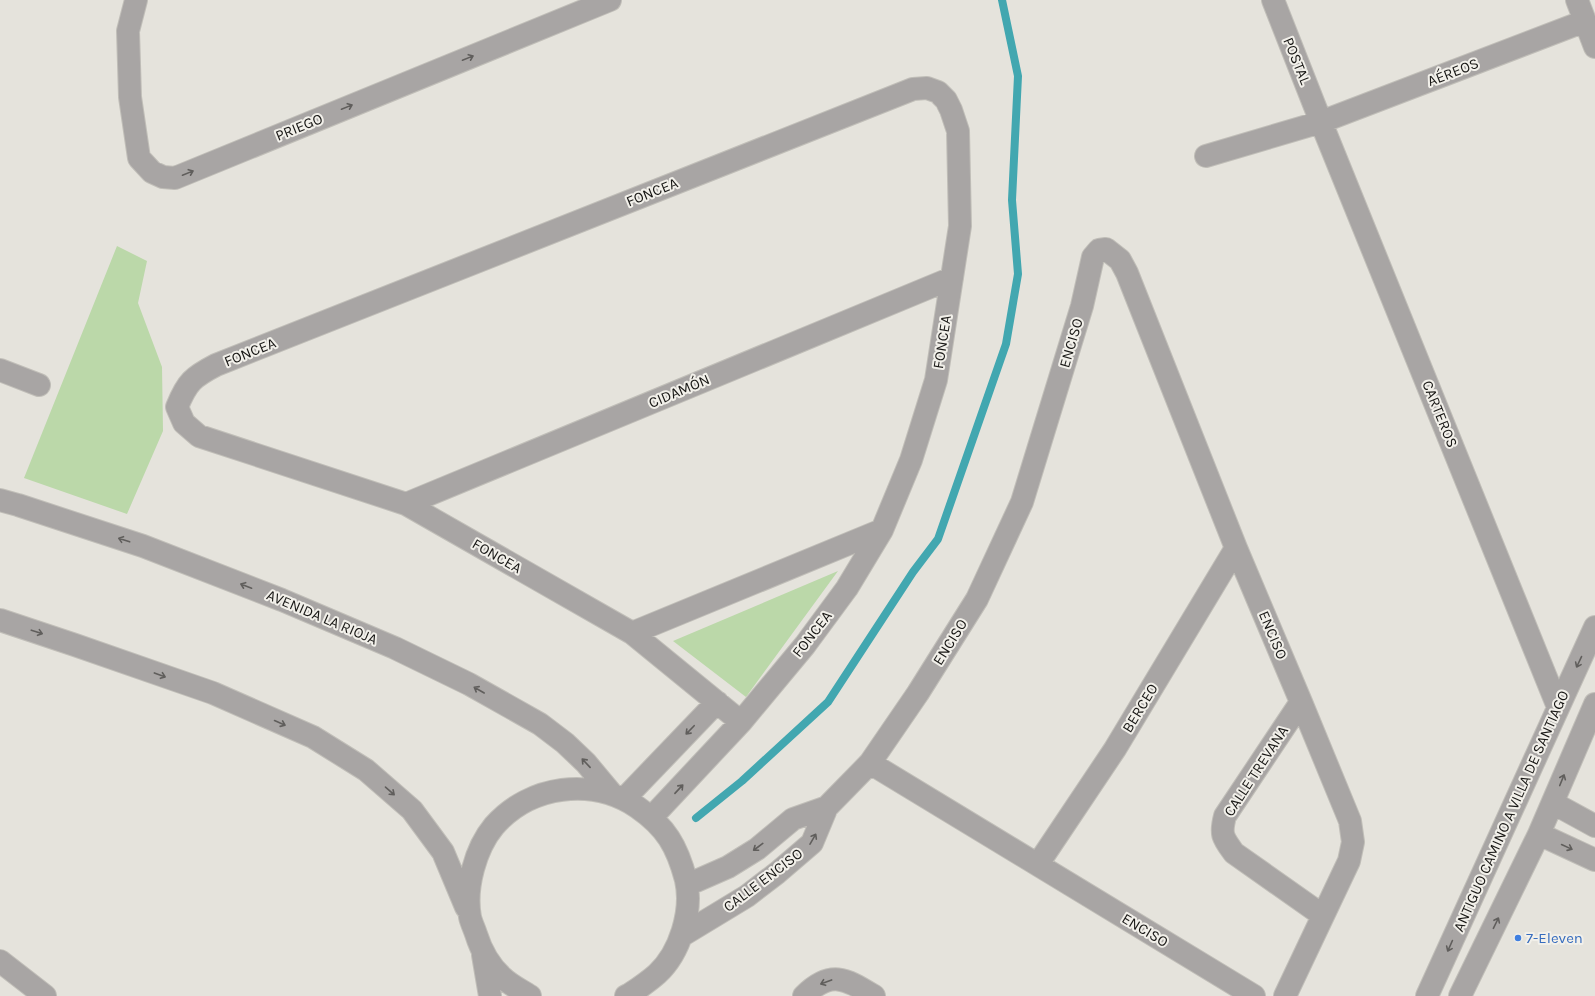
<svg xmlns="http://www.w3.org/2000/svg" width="1595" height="996" font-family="Karla,sans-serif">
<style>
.green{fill:#bbd8a9}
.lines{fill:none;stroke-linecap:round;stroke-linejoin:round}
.stream{stroke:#42a7b0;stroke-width:8}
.minor-casing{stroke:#c0beb8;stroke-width:24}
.minor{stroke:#a8a5a4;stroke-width:22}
.oneway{stroke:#605e5c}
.shop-dot{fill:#3f7fe0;stroke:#f2f0ea;stroke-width:1.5}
.labels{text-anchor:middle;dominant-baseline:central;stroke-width:4;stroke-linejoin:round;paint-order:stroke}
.street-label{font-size:15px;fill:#171614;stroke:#f2f0ea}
.shop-label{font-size:15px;fill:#366cbe;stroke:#f2f0ea;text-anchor:start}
</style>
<rect width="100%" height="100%" fill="#e5e3dc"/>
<path class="green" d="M117 246 147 261 138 303 162 367 163 431 127 514 24 478Z
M838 571 746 697 673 641Z"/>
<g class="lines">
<path class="stream" d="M696 818 742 781 828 702 913 572 938 539 1006 344 1018 274 1012 200 1018 76 1002 0"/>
<defs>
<path id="minor" d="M136 0 128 31 130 97 139 158 152 172 163 177 175 178 610 0
M1273 0 1321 122 1558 707
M1577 0 1595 47
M1206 156 1321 122 1585 21
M0 370 39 385
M0 500 18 505 143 546 282 600 395 648 469 684 540 724 565 743 586 763 611 793
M406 504 952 278
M0 620 75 645 213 693 313 737 366 770 412 810 443 852 466 907
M632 633 882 530
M1301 702 1225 816C1220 835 1223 838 1234 853L1322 915
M870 763 1254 996
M624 799 717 702
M1553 803 1595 826
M652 817 741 722 805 645 847 588 882 530 911 460 936 380 960 226 958 131 951 110 946 100 938 92 927 88 913 89 216 365C193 377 187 382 177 407L184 423 199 436 406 504 632 633 741 722
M1539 834 1595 860
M1038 864 1115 749 1236 548
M687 885 728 867 757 849 793 819 827 807
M681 936 747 896 777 873 812 843 827 807 870 763 918 693 977 599 1022 502 1082 306 1093 257 1099 250 1106 249 1120 260 1127 273 1236 548 1301 702 1350 821 1353 842 1349 861 1285 996
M483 955 490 996
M0 961 45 996
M530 996C521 990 510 985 502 977 490 966 481 950 476 934 474 928 471 922 470 917 467 901 469 884 473 869 477 854 484 838 494 826 530 785 592 777 637 807 666 827 677 846 686 880 693 911 680 953 657 974 648 982 639 988 630 994L626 996
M804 996C831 969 846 979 874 996
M1427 996 1595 627
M1460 996 1539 834 1595 704"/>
</defs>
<use href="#minor" class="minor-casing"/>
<use href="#minor" class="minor"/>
</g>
<defs><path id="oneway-shaft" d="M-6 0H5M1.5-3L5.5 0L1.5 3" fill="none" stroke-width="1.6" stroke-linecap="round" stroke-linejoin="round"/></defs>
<g class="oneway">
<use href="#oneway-shaft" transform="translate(468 58) rotate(-22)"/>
<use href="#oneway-shaft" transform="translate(347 107) rotate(-22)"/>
<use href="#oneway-shaft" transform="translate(188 173) rotate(-22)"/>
<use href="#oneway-shaft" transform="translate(124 540) rotate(-162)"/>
<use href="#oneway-shaft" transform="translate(246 586) rotate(-159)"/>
<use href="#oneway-shaft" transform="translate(37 632) rotate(18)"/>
<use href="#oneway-shaft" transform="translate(1579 662) rotate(115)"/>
<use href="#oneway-shaft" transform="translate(160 675) rotate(20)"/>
<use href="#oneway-shaft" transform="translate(479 690) rotate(-150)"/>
<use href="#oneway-shaft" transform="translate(280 723) rotate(24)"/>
<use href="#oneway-shaft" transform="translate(690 730) rotate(134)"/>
<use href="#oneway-shaft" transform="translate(586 763) rotate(-133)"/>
<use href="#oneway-shaft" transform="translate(1562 780) rotate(-68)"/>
<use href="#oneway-shaft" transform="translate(679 789) rotate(-47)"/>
<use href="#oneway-shaft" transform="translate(390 791) rotate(41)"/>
<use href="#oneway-shaft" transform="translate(813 839) rotate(-60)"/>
<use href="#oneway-shaft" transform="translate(758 847) rotate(143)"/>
<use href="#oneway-shaft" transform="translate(1567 847) rotate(25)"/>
<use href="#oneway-shaft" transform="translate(1496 923) rotate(-64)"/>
<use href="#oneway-shaft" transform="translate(1450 946) rotate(114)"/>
<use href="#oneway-shaft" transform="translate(826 982) rotate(160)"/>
</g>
<circle class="shop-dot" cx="1518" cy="938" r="4"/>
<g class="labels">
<g class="street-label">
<text transform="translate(1297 61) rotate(68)">POSTAL</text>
<text transform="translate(1453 72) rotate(-21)">AÉREOS</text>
<text transform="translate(299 127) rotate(-22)">PRIEGO</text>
<text transform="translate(652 192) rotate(-22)">FONCEA</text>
<text transform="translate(942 342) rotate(-81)">FONCEA</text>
<text transform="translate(1071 343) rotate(-74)">ENCISO</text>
<text transform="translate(250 352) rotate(-22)">FONCEA</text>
<text transform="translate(679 391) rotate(-23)">CIDAMÓN</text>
<text transform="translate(1440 414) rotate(68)">CARTEROS</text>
<text transform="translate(497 556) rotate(30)">FONCEA</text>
<text transform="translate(322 617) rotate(23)">AVENIDA LA RIOJA</text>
<text transform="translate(812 634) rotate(-52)">FONCEA</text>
<text transform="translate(1273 635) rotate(67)">ENCISO</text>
<text transform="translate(950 642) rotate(-58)">ENCISO</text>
<text transform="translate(1140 708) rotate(-59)">BERCEO</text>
<text transform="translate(1256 771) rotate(-57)">CALLE TREVANA</text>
<text transform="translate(1511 811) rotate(-66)">ANTIGUO CAMINO A VILLA DE SANTIAGO</text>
<text transform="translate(763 880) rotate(-37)">CALLE ENCISO</text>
<text transform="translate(1145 930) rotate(31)">ENCISO</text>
</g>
<g class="shop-label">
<text x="1526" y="938">7-Eleven</text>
</g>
</g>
</svg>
